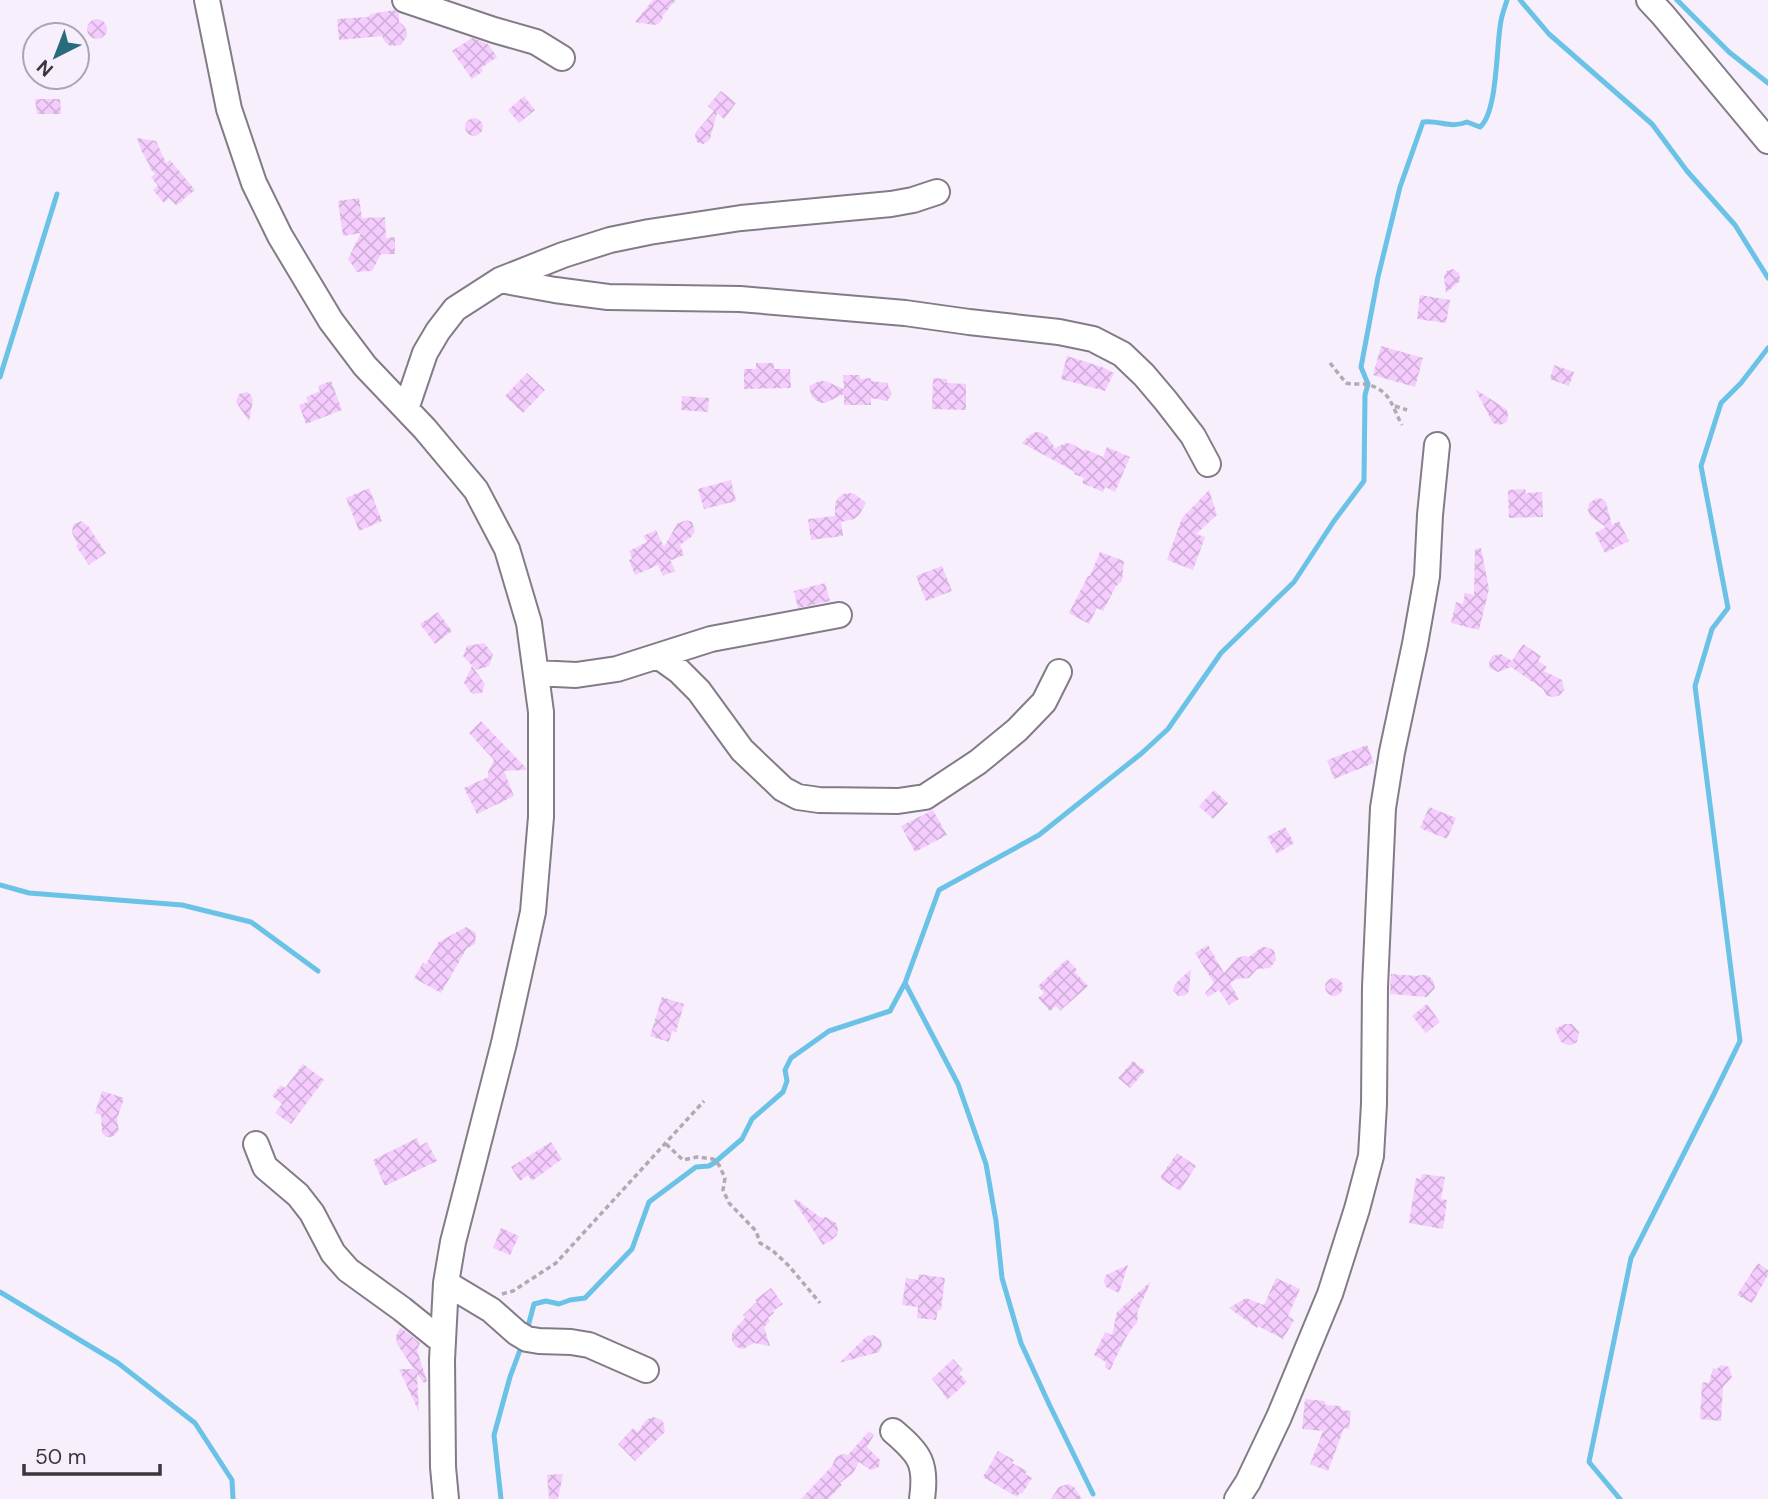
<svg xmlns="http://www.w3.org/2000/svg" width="1768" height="1499" font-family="'DM Sans',sans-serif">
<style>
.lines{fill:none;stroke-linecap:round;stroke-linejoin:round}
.stream{stroke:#6ac2e7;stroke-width:5}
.building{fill:url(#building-cross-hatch)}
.minor-casing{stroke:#837c87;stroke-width:28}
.path{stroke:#b0aab3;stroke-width:3.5;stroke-dasharray:5 3.5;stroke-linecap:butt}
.minor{stroke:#fff;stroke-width:24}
</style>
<defs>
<pattern id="building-cross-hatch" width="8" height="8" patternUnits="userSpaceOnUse" patternTransform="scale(1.75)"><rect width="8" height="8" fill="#f5ccfe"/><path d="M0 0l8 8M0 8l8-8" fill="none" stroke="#d3b0db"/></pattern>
</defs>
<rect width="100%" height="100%" fill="#f7effb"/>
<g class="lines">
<path class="stream" d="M1520 0 1549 34 1652 124 1687 171 1735 225 1768 278
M1677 0 1729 52 1768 83
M0 377 57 194
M0 885 29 893 182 905 251 922 318 971
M905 983 958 1084 986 1164 996 1221 1002 1278 1021 1343 1049 1404 1093 1494
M0 1292 118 1363 195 1423 232 1480 233 1499
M527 1330 534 1304 546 1301 559 1304 570 1300 585 1298 632 1249 649 1202 696 1167 709 1166 714 1163 742 1139 752 1119 783 1092 787 1081 785 1070 791 1058 829 1031 890 1011 905 983 939 890 1039 835 1142 753 1168 729 1221 653 1294 582 1334 521 1364 481 1365 395 1368 384 1361 367 1378 277 1400 187 1423 122C1441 120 1449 129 1467 122L1480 127C1498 112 1496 45 1501 21 1502 14 1505 7 1507 0
M501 1499 494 1435 510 1377 523 1342
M1620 1499 1589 1462 1631 1258 1715 1092 1740 1041 1695 686 1712 629 1728 608 1701 466 1721 403 1741 383 1768 348"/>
</g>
<path class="building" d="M653 0H676L663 15 662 20 658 24 654 25 635 22Z
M394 10 399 14V22L404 26 407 31V36L401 45 390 46 385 42 382 36 339 40 337 19 368 17 371 14Z
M87 29a10 10 0 1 1 20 0a10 10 0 1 1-20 0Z
M472 38 488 44 497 57 481 68 483 71 472 79 452 51Z
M721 91 736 103 724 119 717 113 710 139 707 142 703 144 697 142 695 136 696 132 714 111 708 106Z
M524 96 535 110 519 123 508 110Z
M35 99H60L61 114H37Z
M465 127a9 9 0 1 1 18 0a9 9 0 1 1-18 0Z
M137 138 156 141 166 163 170 160 195 190 182 200 183 201 176 205 169 198 164 203 153 190 158 186 151 177 155 174 149 167 150 166 142 152Z
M359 198 362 218 385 217 386 238 395 237V254H381L372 271 357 272 348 259 361 233 343 236 338 201Z
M1453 269 1459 273 1460 281 1446 293 1444 276 1447 271Z
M1420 295 1450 300 1446 323 1417 319Z
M1381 346 1423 358 1415 387 1373 375Z
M1067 356 1102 367 1114 373 1105 391 1061 379Z
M756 363H774V369H790L791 388 744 389V369H756Z
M1554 365 1574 372 1569 386 1550 379Z
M527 373 545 390 523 413 505 396Z
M843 375H860V379L871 378V381L887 383 892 394 887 401 871 398V405H844V394L825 403H820L812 397 809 386 820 381H825L844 389Z
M933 378 947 379V383L966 384V410L932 409Z
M331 381 342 410 306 424 299 405 308 402 306 397 320 391 318 386Z
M1475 389 1506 409 1508 414 1507 422 1500 425 1493 423Z
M247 392 251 395 253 400 249 421 236 402 239 394Z
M682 396 709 398 708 412 681 410Z
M1036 432 1042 433 1047 436 1055 448 1066 443 1072 444 1084 451 1085 449 1103 457 1107 447 1130 457 1115 492 1105 487 1103 492 1082 483 1084 478 1074 474 1075 472 1022 443 1030 435Z
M731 480 736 501 704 509 698 489Z
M369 488 382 521 359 531 346 498Z
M1525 489 1526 493 1542 492 1543 517 1509 518 1508 490Z
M1209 490 1217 515 1196 534 1205 537 1193 570 1167 560 1182 518Z
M849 493 855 494 866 503 859 515 854 519 841 522 843 536 811 540 808 519 835 516V503L838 498 843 494Z
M1597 498 1603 499 1606 502 1612 525 1619 521 1629 541 1605 553 1595 533 1606 527 1590 516 1588 510 1589 503Z
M686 520 692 522 695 531 691 537 680 545 684 555 672 560 670 559 675 571 663 576 658 565 635 575 629 560 632 559 629 551 647 542 643 536 656 530 664 547 677 524Z
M81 521 88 526 106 553 89 565 76 546 78 544 72 533 73 525Z
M1481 548 1489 589 1479 630 1451 623 1456 602 1463 604 1465 593 1474 595 1475 549Z
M1100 552 1124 561 1122 581 1116 586 1103 611 1097 608 1089 624 1069 613 1088 576H1090Z
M942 566 952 591 926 601 916 576Z
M825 583 830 601 798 608 794 591Z
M438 612 452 631 435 644 420 624Z
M484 643 493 654 489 666 476 670 463 656 467 646Z
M1523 644 1541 656 1538 661 1547 667 1544 671 1562 680 1564 690 1560 695 1554 697 1547 696 1543 689 1511 667 1498 672 1490 668 1489 662 1492 656 1501 654 1512 661Z
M472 666 485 684 482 693 472 694 464 683Z
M481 721 526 768V770L504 771 514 796 477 814 464 788 488 777V772L494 760 469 733Z
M1367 745 1374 763 1334 779 1327 760Z
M1214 790 1228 803 1213 819 1199 806Z
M1429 807 1456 818 1447 839 1420 828Z
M933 810 947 835 915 852 901 826Z
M1285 827 1294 843 1277 854 1267 837Z
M466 927 476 933 475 944 467 948 441 993 414 978 423 963 426 964 439 942Z
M1208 945 1224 973 1237 958 1244 956 1249 957 1262 947H1266L1273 950 1275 953 1276 960 1270 968 1257 969 1249 978 1236 979 1230 983 1239 999 1229 1005 1219 990 1208 997 1205 993 1214 983 1195 953Z
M1067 959 1077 970 1075 972 1088 986 1060 1011 1056 1006 1050 1011 1038 998 1044 993 1038 986Z
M1191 969 1189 991 1186 995 1178 996 1173 990 1175 984Z
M1391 974 1417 976 1420 975H1427L1433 980 1435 988 1427 997 1390 994Z
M1325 987a9 9 0 1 1 18 0a9 9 0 1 1-18 0Z
M662 997 684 1004 676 1032 672 1031 669 1042 650 1036Z
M1427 1004 1440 1022 1426 1033 1412 1016Z
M1565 1024H1572L1579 1032 1577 1042 1571 1045H1568L1561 1042 1555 1029Z
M1133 1061 1145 1071 1130 1088 1118 1078Z
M303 1064 324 1080 291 1124 275 1113 282 1104 272 1096 281 1085 285 1088Z
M102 1091 124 1098 117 1119 119 1131 112 1137H106L102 1133 101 1115 95 1113Z
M417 1138 420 1146 427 1142 437 1161 385 1186 373 1160Z
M551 1142 562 1159 532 1181 528 1175 520 1181 511 1167Z
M1177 1153 1196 1166 1180 1191 1161 1179V1176Z
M1422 1174 1445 1177 1441 1199 1447 1200 1443 1229 1409 1223 1416 1178 1421 1179Z
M796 1199 821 1218 826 1217 836 1223 838 1229 837 1235 833 1239 823 1245 794 1201Z
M501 1228 519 1236 510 1255 493 1248Z
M1758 1263 1768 1270V1275L1752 1303 1737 1295Z
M1128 1265 1119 1293 1106 1287 1104 1281 1106 1275Z
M919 1274 945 1278 941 1310H938L936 1320 917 1318 918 1307 902 1305 906 1278 918 1280Z
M1276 1278 1300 1289 1288 1316 1294 1320 1283 1339 1258 1326 1257 1328 1229 1308 1246 1298 1264 1305Z
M1151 1281 1137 1313 1138 1315 1137 1323 1133 1327 1125 1339 1110 1370 1105 1368 1106 1362 1094 1355 1105 1332 1112 1335 1117 1312Z
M771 1288 783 1304 773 1311 774 1313 768 1318 770 1321 764 1327 770 1346 754 1343 743 1349 736 1347 732 1341V1334L733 1331 745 1318 743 1315 757 1302 755 1300Z
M400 1328H401L420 1343 417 1350 427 1381 424 1383 417 1374 419 1412 399 1369H414L397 1344 396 1336Z
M873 1335 881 1340 882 1346 879 1352 839 1363 867 1336Z
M953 1359 963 1370 959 1373 967 1382 947 1400 941 1390 932 1379Z
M1721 1365 1729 1367 1732 1377 1723 1387 1721 1421 1700 1419 1702 1382 1709 1383 1713 1368 1717 1369Z
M1305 1399 1325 1401V1405L1341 1406V1410L1351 1411 1349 1429 1344 1428 1328 1471 1310 1464 1323 1431 1302 1429Z
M653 1417 660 1419 663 1421 665 1432 635 1461 618 1444 633 1428 638 1432 646 1420Z
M869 1431 874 1435 867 1447 880 1460 879 1467 871 1470 859 1462 853 1473 840 1483 842 1485 828 1499H801L832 1466 836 1457 843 1454 848 1455Z
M998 1451 1014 1460 1012 1463 1027 1471 1025 1474 1032 1478 1022 1494 1020 1493 1017 1497 983 1477Z
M563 1474 558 1499H549L547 1475Z
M1068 1484 1074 1487 1082 1499H1051L1059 1487Z"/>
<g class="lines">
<defs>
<path id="minor" d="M207 0 229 109 254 183 280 236 331 321 365 366 425 429 476 490 507 549 529 623 541 712V817L533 912 504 1043 453 1242 446 1283 442 1360 443 1467 446 1499
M405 0 494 30 536 42 562 58
M1649 0 1663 15 1768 141
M500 280 555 290 608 297 740 299 905 313 969 322 1059 332 1093 339 1122 354 1144 375 1166 401 1193 436 1208 464
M406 409 425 353 438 331 455 309 500 280 563 255 610 240 649 232 741 218 891 204 913 200 937 192
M658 656 679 671 699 691 742 750 783 789 798 797 819 800 898 801 925 797 978 762 1017 730 1044 702 1059 672
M536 673 576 675 617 669 711 639 839 615
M256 1144 265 1167 298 1195 312 1213 333 1253 348 1270 402 1309 443 1342
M446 1283 491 1310 517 1333 527 1339 539 1341 571 1342 589 1345 646 1370
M893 1431C920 1454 927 1463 922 1499
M1237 1499 1248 1482 1279 1417 1330 1294 1357 1209 1371 1156 1374 1104 1375 987 1383 808 1392 752 1415 644 1427 576 1430 515 1437 445"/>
</defs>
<use href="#minor" class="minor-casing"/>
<path class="path" d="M1330 363 1346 383C1353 385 1363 383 1369 385 1391 391 1392 407 1402 425
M1395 406 1407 410
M666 1144 683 1160 697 1157 713 1159 719 1165 725 1178 723 1190 729 1203 756 1231 760 1243 773 1251 789 1266 820 1303
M502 1294 513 1291 556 1263 704 1101"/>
<use href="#minor" class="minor"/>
</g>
<g transform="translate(56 56) rotate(222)"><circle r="33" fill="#f7effb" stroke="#aba5af" stroke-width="2"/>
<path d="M0-5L12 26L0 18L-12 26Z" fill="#276b7c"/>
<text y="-10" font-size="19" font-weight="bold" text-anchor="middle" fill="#3a373c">N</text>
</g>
<path d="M24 1464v10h136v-10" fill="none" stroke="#3a373c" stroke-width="3.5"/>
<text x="35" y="1464" font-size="21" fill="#3a373c" stroke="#f7effb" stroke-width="5" paint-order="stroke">50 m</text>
</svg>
